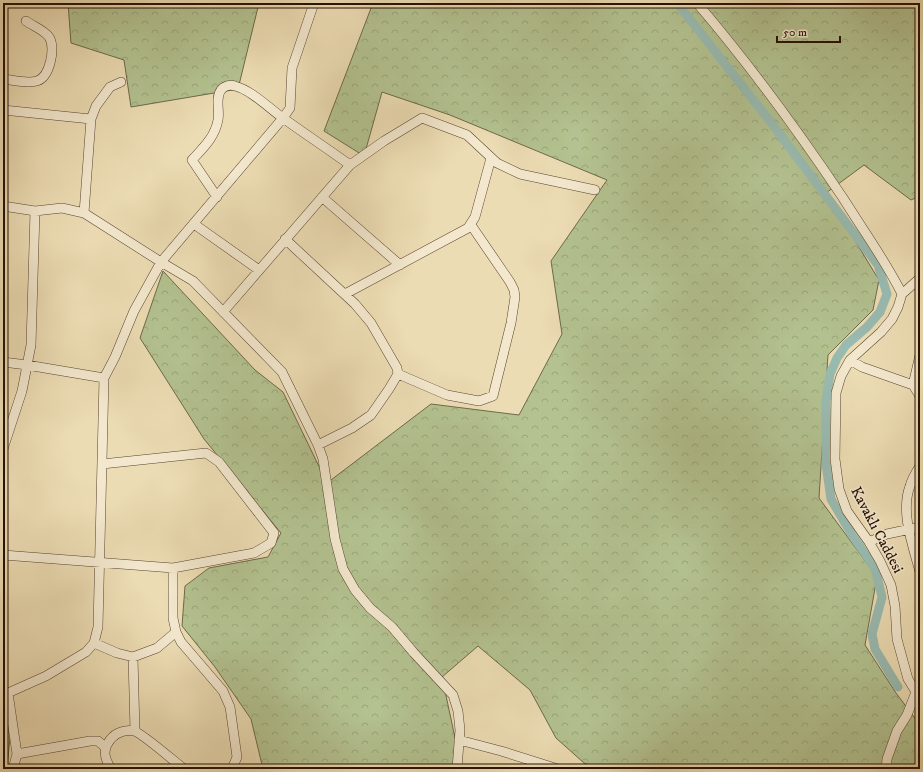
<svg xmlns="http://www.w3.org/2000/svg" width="923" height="772" font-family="'IM FELL DW Pica',serif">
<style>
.forest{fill:url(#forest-crowns);stroke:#6d694a}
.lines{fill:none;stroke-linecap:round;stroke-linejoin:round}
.canal{stroke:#99bbb1;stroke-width:9}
.minor-casing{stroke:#58432f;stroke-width:10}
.minor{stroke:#f3e8ce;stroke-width:9}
.labels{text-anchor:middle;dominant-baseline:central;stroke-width:3;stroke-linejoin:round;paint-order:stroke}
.street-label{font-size:15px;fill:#271003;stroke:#f3e8ce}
</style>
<defs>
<pattern id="forest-crowns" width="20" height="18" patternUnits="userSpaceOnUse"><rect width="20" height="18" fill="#b3c290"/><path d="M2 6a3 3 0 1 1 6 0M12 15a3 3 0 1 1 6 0" fill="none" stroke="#9aa67b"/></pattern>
</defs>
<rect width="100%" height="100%" fill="#ecdcb3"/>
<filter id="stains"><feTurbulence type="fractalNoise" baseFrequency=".005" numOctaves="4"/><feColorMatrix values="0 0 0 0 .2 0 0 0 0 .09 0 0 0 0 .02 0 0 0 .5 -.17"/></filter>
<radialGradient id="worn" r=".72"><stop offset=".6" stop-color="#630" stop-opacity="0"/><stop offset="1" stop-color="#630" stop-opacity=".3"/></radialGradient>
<path class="forest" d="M68 3H259L238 89 131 107 124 60 71 43Z
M373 3H920V196L911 200 864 165 826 193 879 280 873 310 828 355 819 498 877 577 865 645 896 693 920 725V769H599L584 763 556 738 530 690 478 646 442 677 457 747 455 769H263L251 719 215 667 182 626 185 586 209 568 268 557 281 533 204 439 140 338 163 271 255 370 283 392 327 483 431 404 519 415 562 334 551 261 607 180 450 115 382 92 364 156 324 131Z
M3 704 10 737 7 769H3Z"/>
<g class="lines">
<path class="canal" d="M677 3 769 120 878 265 887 294 880 312 867 327 846 345 837 358 830 374 826 401V464L831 499 852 535 875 568 882 597 872 634 875 649 898 687"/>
<defs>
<path id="minor" d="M697 3C750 65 798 131 843 198 863 230 885 260 902 294
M3 79C13 80 27 84 37 81 50 77 56 47 49 37 44 30 33 26 26 21
M3 110 91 119
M217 197 192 160C203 148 215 137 218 120 220 111 215 98 221 90 224 86 230 84 235 86 251 90 269 108 283 118 305 134 328 149 350 165
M322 197 400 265
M3 206 35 211 62 208 84 213 161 262 283 118 290 108 292 68 314 3
M84 213 91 119 96 106 110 87 121 82
M194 224 259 270
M285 239 355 304 371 323 397 368 398 374 389 389 371 415 352 428 318 445
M345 294 468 228 475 217 491 158
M223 312 350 165 384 141 422 118 467 135 497 163 520 174 595 190
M850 360 862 367 913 385 920 355
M3 362 27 365 104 378
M398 374 447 395 479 401 493 396 511 323 515 297 514 290 510 282 471 225
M913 385 920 396
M3 449 22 391 31 345 35 211
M920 466C916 472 912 479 910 486 900 512 913 546 920 572
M869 542 887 534 920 527
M3 555 173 568 254 553 271 543 274 533 219 462 206 453 102 464
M173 568V618L176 632 181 642 223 691 230 707 237 757 232 769
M94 643 117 653 133 657 157 648 176 632
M133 657 135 731
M3 693H8L46 676 86 652 94 643 98 627 104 378 115 357 134 311 161 262 193 281 282 372 318 445 323 459 335 539 343 569 355 590 370 608 392 627 414 653 453 695 458 711 460 730 457 769
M8 693 17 754 13 769
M459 740 501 751 558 769
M17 754 90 741H98L105 747
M111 769C106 761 102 752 108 743 113 734 123 729 134 731 142 733 175 762 184 769
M886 769 887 759 897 731 907 715 916 692 908 679 897 639 895 606 891 585 880 561 869 542 847 511 839 489 835 459 836 393 841 376 850 360 881 332 892 319 898 307 902 294 920 278"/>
</defs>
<use href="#minor" class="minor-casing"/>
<use href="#minor" class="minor"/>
</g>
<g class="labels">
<g class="street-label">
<text transform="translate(877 530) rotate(62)">Kavaklı Caddesi</text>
</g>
</g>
<rect width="923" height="772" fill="none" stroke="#ecdcb3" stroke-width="16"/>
<rect x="4" y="4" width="915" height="764" fill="none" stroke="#271003" stroke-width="2"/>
<rect x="8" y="8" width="907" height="756" fill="none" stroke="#271003"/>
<path d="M777 36v6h63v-6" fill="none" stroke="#271003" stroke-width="2"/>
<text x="783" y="36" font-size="12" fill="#271003" stroke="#f3e8ce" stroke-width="3" paint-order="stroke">50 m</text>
<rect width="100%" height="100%" filter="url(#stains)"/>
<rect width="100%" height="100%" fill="url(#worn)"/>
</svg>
